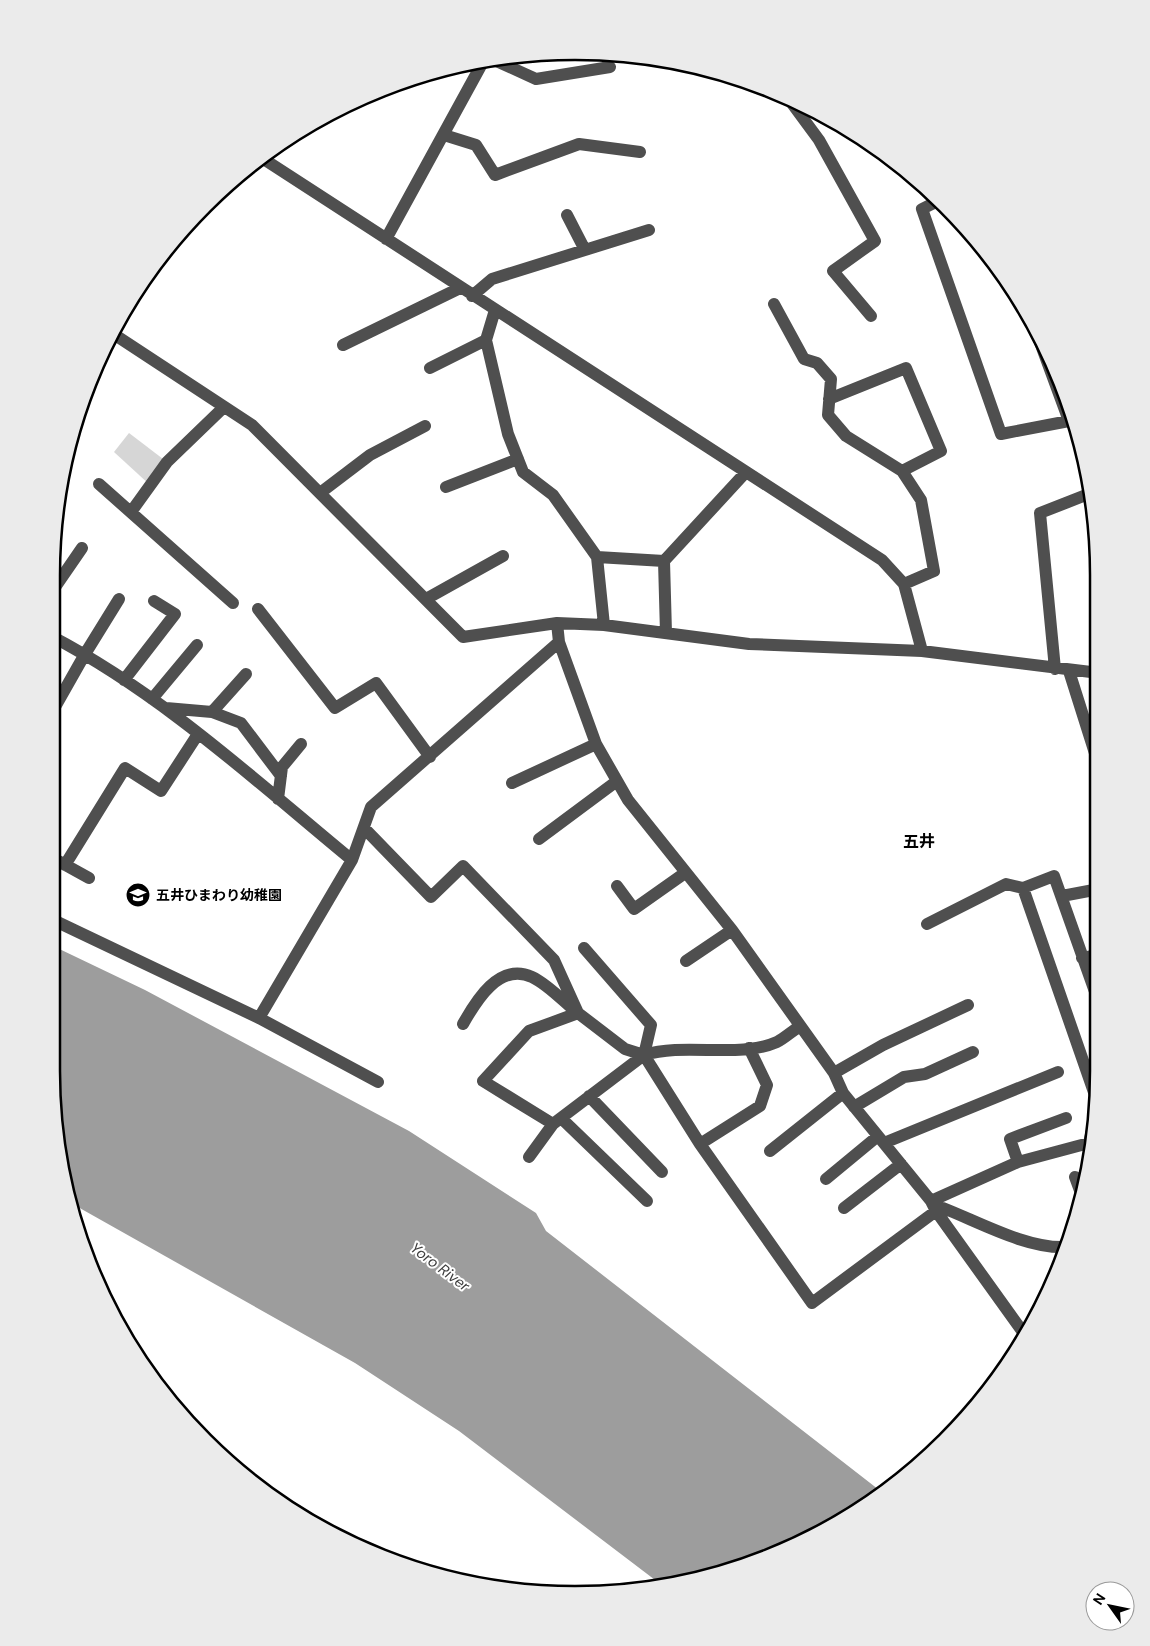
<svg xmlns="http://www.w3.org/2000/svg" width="1150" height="1646" font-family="'DM Sans','Noto Sans JP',sans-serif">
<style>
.green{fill:#d6d6d6}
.water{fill:#9d9d9d}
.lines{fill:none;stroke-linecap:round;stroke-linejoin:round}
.minor{stroke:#4f4f4f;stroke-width:12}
.labels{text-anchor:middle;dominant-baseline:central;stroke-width:4;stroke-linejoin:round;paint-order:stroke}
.poi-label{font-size:14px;font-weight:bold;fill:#000;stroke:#fff;text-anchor:start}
.water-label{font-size:15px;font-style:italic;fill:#3e3e3e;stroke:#fff}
.quarter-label{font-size:16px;font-weight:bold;fill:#000;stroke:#fff}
.rim{fill:none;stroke:#000;stroke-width:2.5}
</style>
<rect width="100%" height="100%" fill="#fff"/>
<path class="green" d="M129 433 167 462 150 485 114 452Z"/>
<path class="water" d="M51 945 145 990 409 1131 536 1213 546 1231 883 1493C823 1542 749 1560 677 1585L663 1586 459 1431 355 1363 69 1202 51 1071Z"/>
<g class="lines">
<path class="minor" d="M492 59 536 79 610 67
M788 98 819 140 875 241 833 271 871 316
M444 135 476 145 495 175 579 144 640 152
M262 158 882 560 904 584 922 651
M940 200 922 209 1001 434 1069 421 1034 326
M567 215 585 250
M386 239 484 60
M472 296 492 279 649 230
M774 304 804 359 817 363 831 379 828 415 846 436 902 471 921 500 934 571 904 584
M495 310 486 340 508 434 523 472 553 495 597 557 604 625
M112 333 252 425 463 637 557 623 604 625 749 644 922 651 1099 673
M343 345 460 288
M430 368 486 340
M829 399 906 368 941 451 902 471
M99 484 233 603
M446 487 518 459
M320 493 370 455 425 426
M131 512 167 462 224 407
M597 557 664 561
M51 593 82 548
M426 599 503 556
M258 609 335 708 376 683 430 757
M557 623 559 642 596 744 628 800 732 930 834 1073 843 1093 931 1201 936 1211 1025 1335
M666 633 664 561 746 472
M51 636C162 694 256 781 352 860
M1055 669 1040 513 1091 493
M1069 671 1099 766
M124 680 175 614 154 601
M152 699 197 645
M166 708 212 712 246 674
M212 712 241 723 281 776
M51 714 85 654 119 599
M512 783 596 744
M278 799 282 767 301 744
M364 828 431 897 463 866 554 960 578 1013 625 1049 644 1055 700 1144 812 1303 936 1211 943 1208C979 1222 1027 1249 1066 1247
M539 839 617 781
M51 857 89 878
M65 865 125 768 161 791 198 734
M617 886 634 909 685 873
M1023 888 1096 1098
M1062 896 1099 889
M51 919 259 1018 378 1082
M927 924 1006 884 1023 888 1054 876 1099 1003
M584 948 651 1025 644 1055
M1082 958 1099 955
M686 961 732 930
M259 1018 352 860 371 807 559 642
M463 1024C476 1001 499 962 532 977 547 984 561 999 574 1010
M834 1073 883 1045 968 1005
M589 1096 662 1172
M854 1107 904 1077 925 1074 973 1052
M561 1118 647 1201
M553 1124 483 1081 529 1031 578 1013
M884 1143 1058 1072
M700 1144 760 1106 767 1085 749 1048
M770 1151 843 1093
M529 1157 553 1124 644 1055C686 1042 738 1059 777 1042 785 1038 792 1031 799 1027
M1018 1162 1089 1143 1093 1126
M1075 1177 1082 1196
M826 1179 878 1136
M931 1201 1018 1162 1010 1139 1066 1118
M844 1208 901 1164"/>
</g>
<defs>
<symbol id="school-disc" viewBox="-11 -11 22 22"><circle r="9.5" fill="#000" stroke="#fff"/><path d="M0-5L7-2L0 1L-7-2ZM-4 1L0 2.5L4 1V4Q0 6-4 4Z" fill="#fff"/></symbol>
</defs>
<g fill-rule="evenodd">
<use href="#school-disc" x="124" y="881" width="28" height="28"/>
</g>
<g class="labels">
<g class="poi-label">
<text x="156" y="895">五井ひまわり幼稚園</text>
</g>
<g class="water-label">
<text transform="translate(440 1267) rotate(37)">Yoro River</text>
</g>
<g class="quarter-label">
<text x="919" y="841">五井</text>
</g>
</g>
<path d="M0 0H1150V1646H0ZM575 60H575A515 515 0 0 1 1090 575V1071A515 515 0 0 1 575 1586H575A515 515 0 0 1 60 1071V575A515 515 0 0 1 575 60Z" fill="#ebebeb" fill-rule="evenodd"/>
<path class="rim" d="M575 60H575A515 515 0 0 1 1090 575V1071A515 515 0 0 1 575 1586H575A515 515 0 0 1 60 1071V575A515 515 0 0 1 575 60Z"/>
<g transform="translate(1110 1606) rotate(303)"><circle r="24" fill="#ffffff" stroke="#999999"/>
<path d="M0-4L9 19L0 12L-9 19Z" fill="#000000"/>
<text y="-8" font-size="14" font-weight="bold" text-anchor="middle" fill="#000000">N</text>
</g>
</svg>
